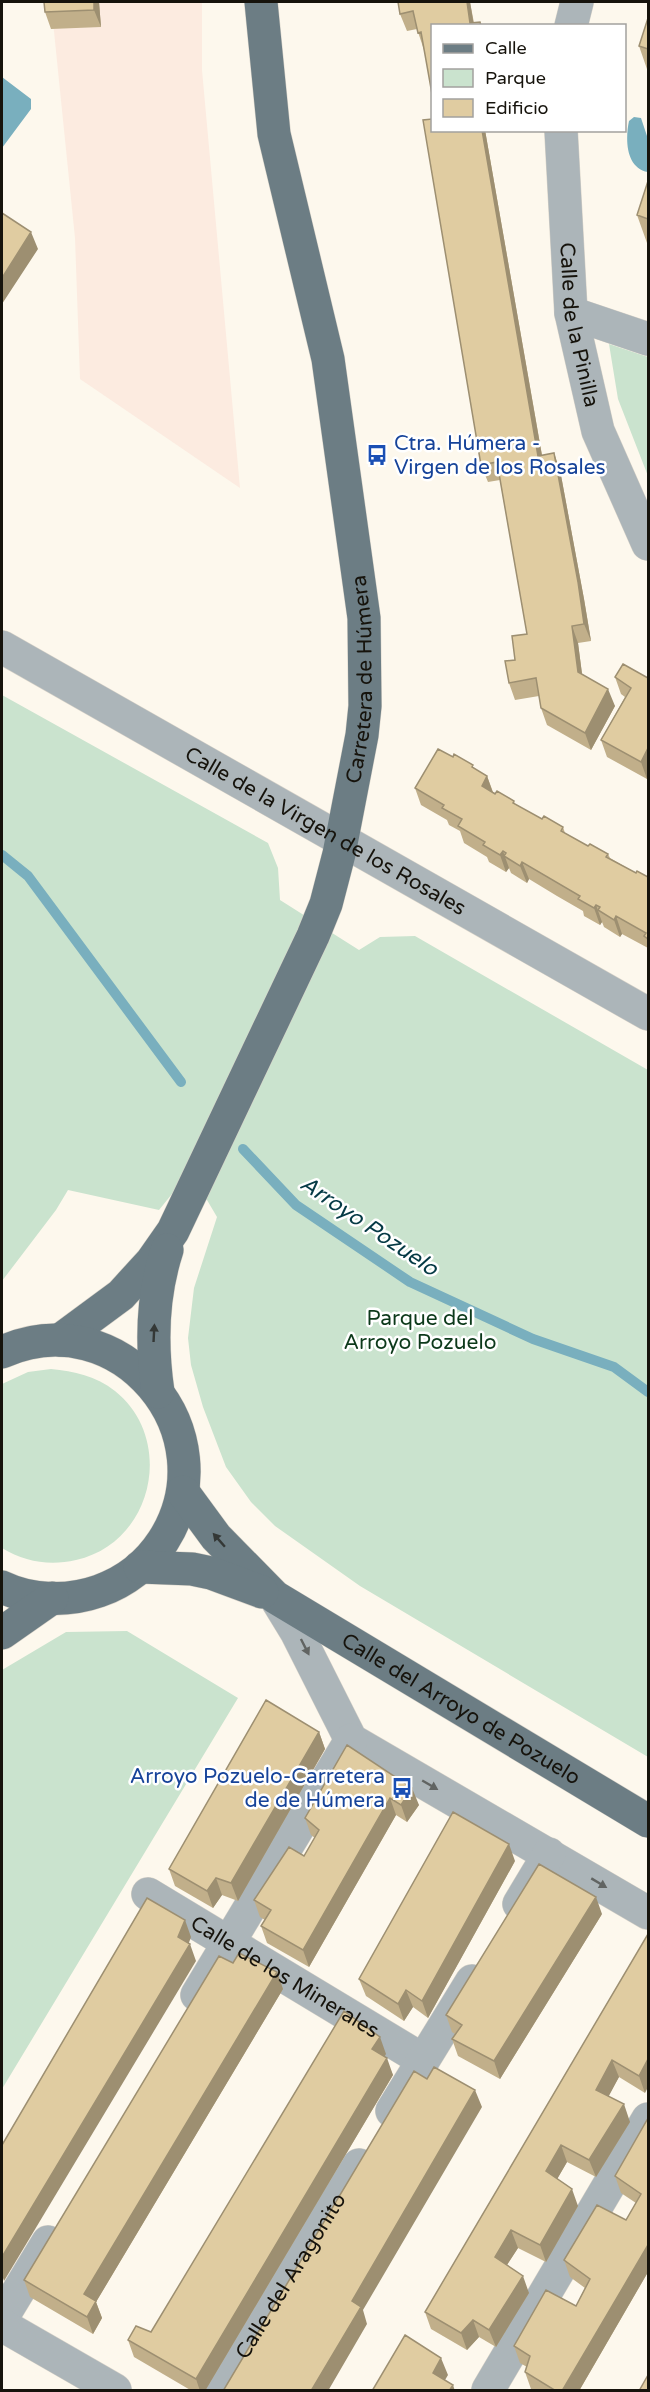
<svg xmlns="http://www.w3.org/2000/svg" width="650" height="2392" font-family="'Varela Round',sans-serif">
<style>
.industrial{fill:#fcebe0}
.green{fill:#cae3ce}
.water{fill:#79afbe}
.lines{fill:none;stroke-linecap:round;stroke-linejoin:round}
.stream{stroke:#79afbe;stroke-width:10}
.minor-casing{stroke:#d8d3c9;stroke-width:34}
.major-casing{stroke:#d8d3c9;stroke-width:34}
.minor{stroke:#acb5b9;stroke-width:33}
.major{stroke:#6c7d84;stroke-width:33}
.wall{fill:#c1af8a}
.shaded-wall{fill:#9d8f71}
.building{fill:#e0cca1;stroke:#9d8f71;stroke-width:1.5}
.oneway{fill:#343836}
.oneway2{fill:#616462}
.labels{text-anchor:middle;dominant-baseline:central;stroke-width:5;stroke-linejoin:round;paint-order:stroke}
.street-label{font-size:21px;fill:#16130c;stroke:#fff}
.transit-label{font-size:21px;fill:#164399;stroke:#fff;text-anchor:start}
.park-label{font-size:21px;fill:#0c391a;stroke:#fff}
.water-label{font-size:22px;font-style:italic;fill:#053a45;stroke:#fff}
</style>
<rect width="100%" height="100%" fill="#fdf8ed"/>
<path class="industrial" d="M51 2H202V70L240 488 80 379 75 238Z"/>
<path class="green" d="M609 344 648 357V476L618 399Z
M2 695 268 843 278 868 280 900 359 950 380 937 415 936 648 1070V1757L360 1586 275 1526 251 1502 226 1467 203 1407 191 1365 188 1338 194 1288 217 1217 207 1200 180 1184 159 1210 68 1190 56 1210 2 1281Z
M51 1369C74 1371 96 1376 115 1391 176 1440 153 1543 76 1560 50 1566 25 1562 2 1548V1384L28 1372Z
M127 1631 238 1698 2 2089V1670L66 1632Z"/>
<path class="water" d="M2 77 31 99V109L2 148Z
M634 117 641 118 648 139V172C626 168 625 140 629 121Z"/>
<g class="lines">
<path class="stream" d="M2 855 28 876 181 1082
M243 1149 296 1205 410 1282 533 1339 614 1367 648 1392"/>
<defs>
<g id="minor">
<path d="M571 26 577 2"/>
<path id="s1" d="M561 130 571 313 598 431 648 544"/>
<path d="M571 313 648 339"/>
<path id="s2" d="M2 647 648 1014"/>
<path d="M275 1597 297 1633 351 1740 648 1913"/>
<path id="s3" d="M148 1894 423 2060"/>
<path d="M519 1904 549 1854"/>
<path d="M197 1995 351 1740"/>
<path d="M392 2111 472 1981"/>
<path d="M2 2318 48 2242"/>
<path d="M2 2325 115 2390"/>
<path id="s4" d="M220 2390 359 2165"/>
<path d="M488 2390 648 2119"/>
</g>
<g id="major">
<path id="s5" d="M60 1340 121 1295 152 1261 173 1231 313 936 326 904 339 854 362 735 365 706 364 618 328 359 274 134 261 2"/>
<path d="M2 1352C119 1299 232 1433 163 1541 148 1564 125 1582 99 1591 68 1602 31 1601 2 1587"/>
<path d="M158 1392C151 1344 152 1296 167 1250"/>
<path id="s6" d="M183 1492 216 1537 275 1597 648 1821"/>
<path d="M140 1567 192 1569 211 1573 262 1592"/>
<path d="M2 1633 52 1598"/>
</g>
</defs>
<use href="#minor" class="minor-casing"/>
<use href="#major" class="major-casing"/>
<use href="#minor" class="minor"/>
<use href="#major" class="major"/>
</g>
<path class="wall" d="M99 2 101 27 51 29 45 12Z
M398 2H470L474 23 480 22 482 26H432L424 50 417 29 407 31 400 14Z
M648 18V72L639 46Z
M432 130H485L542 455 560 470 584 599 591 641 578 643 582 674 615 706 591 750 547 725 541 708 539 696 515 700 509 683 515 660 527 634 500 480 488 482 481 465Z
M648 181V243H647L637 215Z
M615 677 648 678 647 779 607 757 601 740 625 697 621 694Z
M453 757 487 776 493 792 514 801 515 804 542 819 563 827 565 833 588 846 608 854 610 858 636 873 648 877V948L622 934 620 937 604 927 602 922 600 925 584 916 583 911 557 896 529 879 527 883 511 873 509 868 506 872 489 862 487 857 464 843 460 831 449 825 447 820 421 805 415 788Z
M319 1732 325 1749 238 1901 222 1895 213 1908 175 1886 169 1869Z
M347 1745 419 1805 407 1822 396 1815 309 1967 267 1943 261 1926 265 1920 260 1917 254 1900 304 1856 315 1838 311 1835 305 1818Z
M515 1861 428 2018 413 2007 404 2021 366 1996 359 1979Z
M602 1914 500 2079 458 2056 452 2039 455 2034 452 2032 446 2015Z
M648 1934 645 2093 619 2077 608 2096 630 2122 596 2177 567 2162 557 2179 578 2206 546 2262 518 2248 507 2265 529 2293 496 2347 479 2337 467 2350 431 2329 425 2312Z
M233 1963 277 1972 283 1989 96 2302 102 2318 93 2334 30 2297 24 2280Z
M386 2054 384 2057 393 2075 205 2391H192L134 2357 128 2340 151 2332Z
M647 2120 648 2272 579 2391H534L531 2389 525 2372 527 2367 520 2363 514 2346 576 2306 585 2288 570 2277 564 2260 626 2220 636 2203 621 2193 615 2176Z"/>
<path class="shaded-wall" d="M94 2H99L101 27 94 10Z
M467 2H470L474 26H471Z
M482 130H485L545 473 538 456Z
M31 232 38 249 2 304V278Z
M554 453 560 470 584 599 591 641 584 624Z
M572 626 578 643 584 689 578 672Z
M608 689 615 706 591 750 585 733Z
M648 748V776L647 779 641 762Z
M487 776 493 793 482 786Z
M503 851 509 868 506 872 500 855Z
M522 862 529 879 527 883 520 866Z
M596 905 602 922 600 925 594 908Z
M616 916 622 934 620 937 614 920Z
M319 1732 325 1749 238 1901 231 1883Z
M412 1788 419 1805 407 1822 401 1805Z
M390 1798 396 1815 309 1967 303 1950Z
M509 1844 515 1861 428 2018 422 2001Z
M216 1878 222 1895 213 1908 207 1891Z
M596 1897 602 1914 500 2079 494 2061Z
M185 1920 191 1937 187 1948 190 1944 196 1961 4 2281 2 2275V2257L178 1937Z
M277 1972 283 1989 96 2302 102 2318 93 2334 87 2317 84 2294Z
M406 1990 413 2007 404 2021 398 2004Z
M380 2037 386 2054 379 2066 372 2049Z
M387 2058 393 2075 205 2391H200L196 2379Z
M648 2059V2087L645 2093 639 2076Z
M612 2060 619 2077 603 2107 596 2090Z
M475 2090 482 2107 363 2310 367 2324 328 2391H311L352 2301Z
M624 2104 630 2122 596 2177 589 2160Z
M561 2145 567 2162 552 2188 546 2171Z
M572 2189 578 2206 546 2262 540 2245Z
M511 2230 518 2248 501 2274 495 2257Z
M648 2245V2272L579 2391H562Z
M523 2276 529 2293 496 2347 489 2330Z
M473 2320 479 2337 467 2350 461 2333Z
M441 2358 448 2375 439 2390 433 2373Z
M453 2385 455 2391H449Z"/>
<path class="building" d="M44 2H94V10L45 12Z
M398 2H467L470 23 480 22 481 26H432V94L421 32 418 33 413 11 400 14Z
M648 18V49L639 46Z
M432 119V130H482L538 456 554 453 578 582 584 624 572 626 578 672 608 689 585 733 541 708 536 678 509 683 505 661 515 660 512 636 527 634 497 462 481 465 423 120Z
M648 181V219L637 215Z
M2 213 31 232 2 278Z
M623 664 648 678V748L641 762 601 740 631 688 615 677Z
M438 749 453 757 454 754 473 765 472 767 487 776 482 786 495 794 497 791 514 801 513 803 542 819 544 816 563 827 561 831 588 846 590 844 608 854 606 857 636 873 637 871 648 877V939L644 936 646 933 616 916 614 920 598 910 600 907 596 905 594 908 578 899 580 896 522 862 520 866 504 856 506 853 503 851 500 855 483 845 485 842 458 826 462 819 442 808 444 805 415 788Z
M266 1700 319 1732 231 1883 216 1878 207 1891 169 1869Z
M347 1745 412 1788 401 1805 390 1798 303 1950 261 1926 271 1910 254 1900 289 1847 304 1856 319 1830 305 1818Z
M453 1812 509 1844 422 2001 406 1990 398 2004 359 1979Z
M539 1864 596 1897 494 2061 452 2039 462 2025 446 2015Z
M147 1898 185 1920 178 1937 190 1944 2 2257V2145Z
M648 1934V2059L639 2076 612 2060 596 2090 624 2104 589 2160 561 2145 546 2171 572 2189 540 2245 511 2230 495 2257 523 2276 489 2330 473 2320 461 2333 425 2312Z
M239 1953 277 1972 84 2294 96 2301 87 2317 24 2280 219 1956 233 1963Z
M344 2011 380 2037 372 2049 387 2058 196 2379 128 2340 136 2326 151 2332Z
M434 2067 475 2090 352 2301 361 2307 311 2391H223L414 2071 427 2079Z
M647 2120 648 2121V2245L562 2391H556L525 2372 530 2356 514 2346 546 2290 576 2306 590 2279 564 2260 597 2205 626 2220 641 2194 615 2176Z
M405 2335 441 2358 433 2373 453 2385 449 2391H372Z
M648 2375V2391H639Z"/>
<defs><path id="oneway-solid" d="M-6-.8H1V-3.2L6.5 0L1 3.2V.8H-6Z" transform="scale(1.5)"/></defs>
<g class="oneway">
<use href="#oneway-solid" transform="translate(154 1333) rotate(-87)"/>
<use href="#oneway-solid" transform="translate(219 1540) rotate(-131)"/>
</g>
<g class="oneway2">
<use href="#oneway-solid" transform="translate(305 1647) rotate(63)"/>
<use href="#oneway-solid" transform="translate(430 1785) rotate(30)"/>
<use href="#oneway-solid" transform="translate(599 1883) rotate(31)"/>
</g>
<defs>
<symbol id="bus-bare" viewBox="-9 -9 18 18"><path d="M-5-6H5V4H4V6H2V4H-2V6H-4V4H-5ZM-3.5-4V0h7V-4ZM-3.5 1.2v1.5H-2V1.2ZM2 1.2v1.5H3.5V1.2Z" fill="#1a4fb4" stroke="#fff" stroke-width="2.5" paint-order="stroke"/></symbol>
</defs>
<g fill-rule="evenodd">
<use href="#bus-bare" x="362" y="440" width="30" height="30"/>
<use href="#bus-bare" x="387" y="1773" width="30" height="30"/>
</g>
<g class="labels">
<g class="street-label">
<text stroke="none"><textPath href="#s1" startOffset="196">Calle de la Pinilla</textPath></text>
<text stroke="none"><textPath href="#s5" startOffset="748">Carretera de Húmera</textPath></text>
<text stroke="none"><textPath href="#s2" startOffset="372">Calle de la Virgen de los Rosales</textPath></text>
<text stroke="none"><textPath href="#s6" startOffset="357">Calle del Arroyo de Pozuelo</textPath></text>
<text stroke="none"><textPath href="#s3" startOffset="160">Calle de los Minerales</textPath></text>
<text stroke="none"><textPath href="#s4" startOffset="134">Calle del Aragonito</textPath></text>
</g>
<g class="transit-label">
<text x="394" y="443">Ctra. Húmera -<tspan x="394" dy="24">Virgen de los Rosales</tspan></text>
<text x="385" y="1776" text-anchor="end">Arroyo Pozuelo-Carretera<tspan x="385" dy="24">de de Húmera</tspan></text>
</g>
<g class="park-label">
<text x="420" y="1318">Parque del<tspan x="420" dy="24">Arroyo Pozuelo</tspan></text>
</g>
<g class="water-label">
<text transform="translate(369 1226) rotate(34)">Arroyo Pozuelo</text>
</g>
</g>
<rect width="650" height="2392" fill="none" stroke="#16130c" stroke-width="6"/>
<rect x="431" y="24" width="195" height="108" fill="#ffffff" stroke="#a2a19e" stroke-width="1.5"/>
<rect x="443" y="44" width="30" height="9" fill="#6c7d84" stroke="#a2a19e" stroke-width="1.5"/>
<text x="485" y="54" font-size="18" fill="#16130c">Calle</text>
<rect x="443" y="69" width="30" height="18" fill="#cae3ce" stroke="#a2a19e" stroke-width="1.5"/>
<text x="485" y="84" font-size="18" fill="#16130c">Parque</text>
<rect x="443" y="99" width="30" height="18" fill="#e0cca1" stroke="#a2a19e" stroke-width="1.5"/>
<text x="485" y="114" font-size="18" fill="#16130c">Edificio</text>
</svg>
